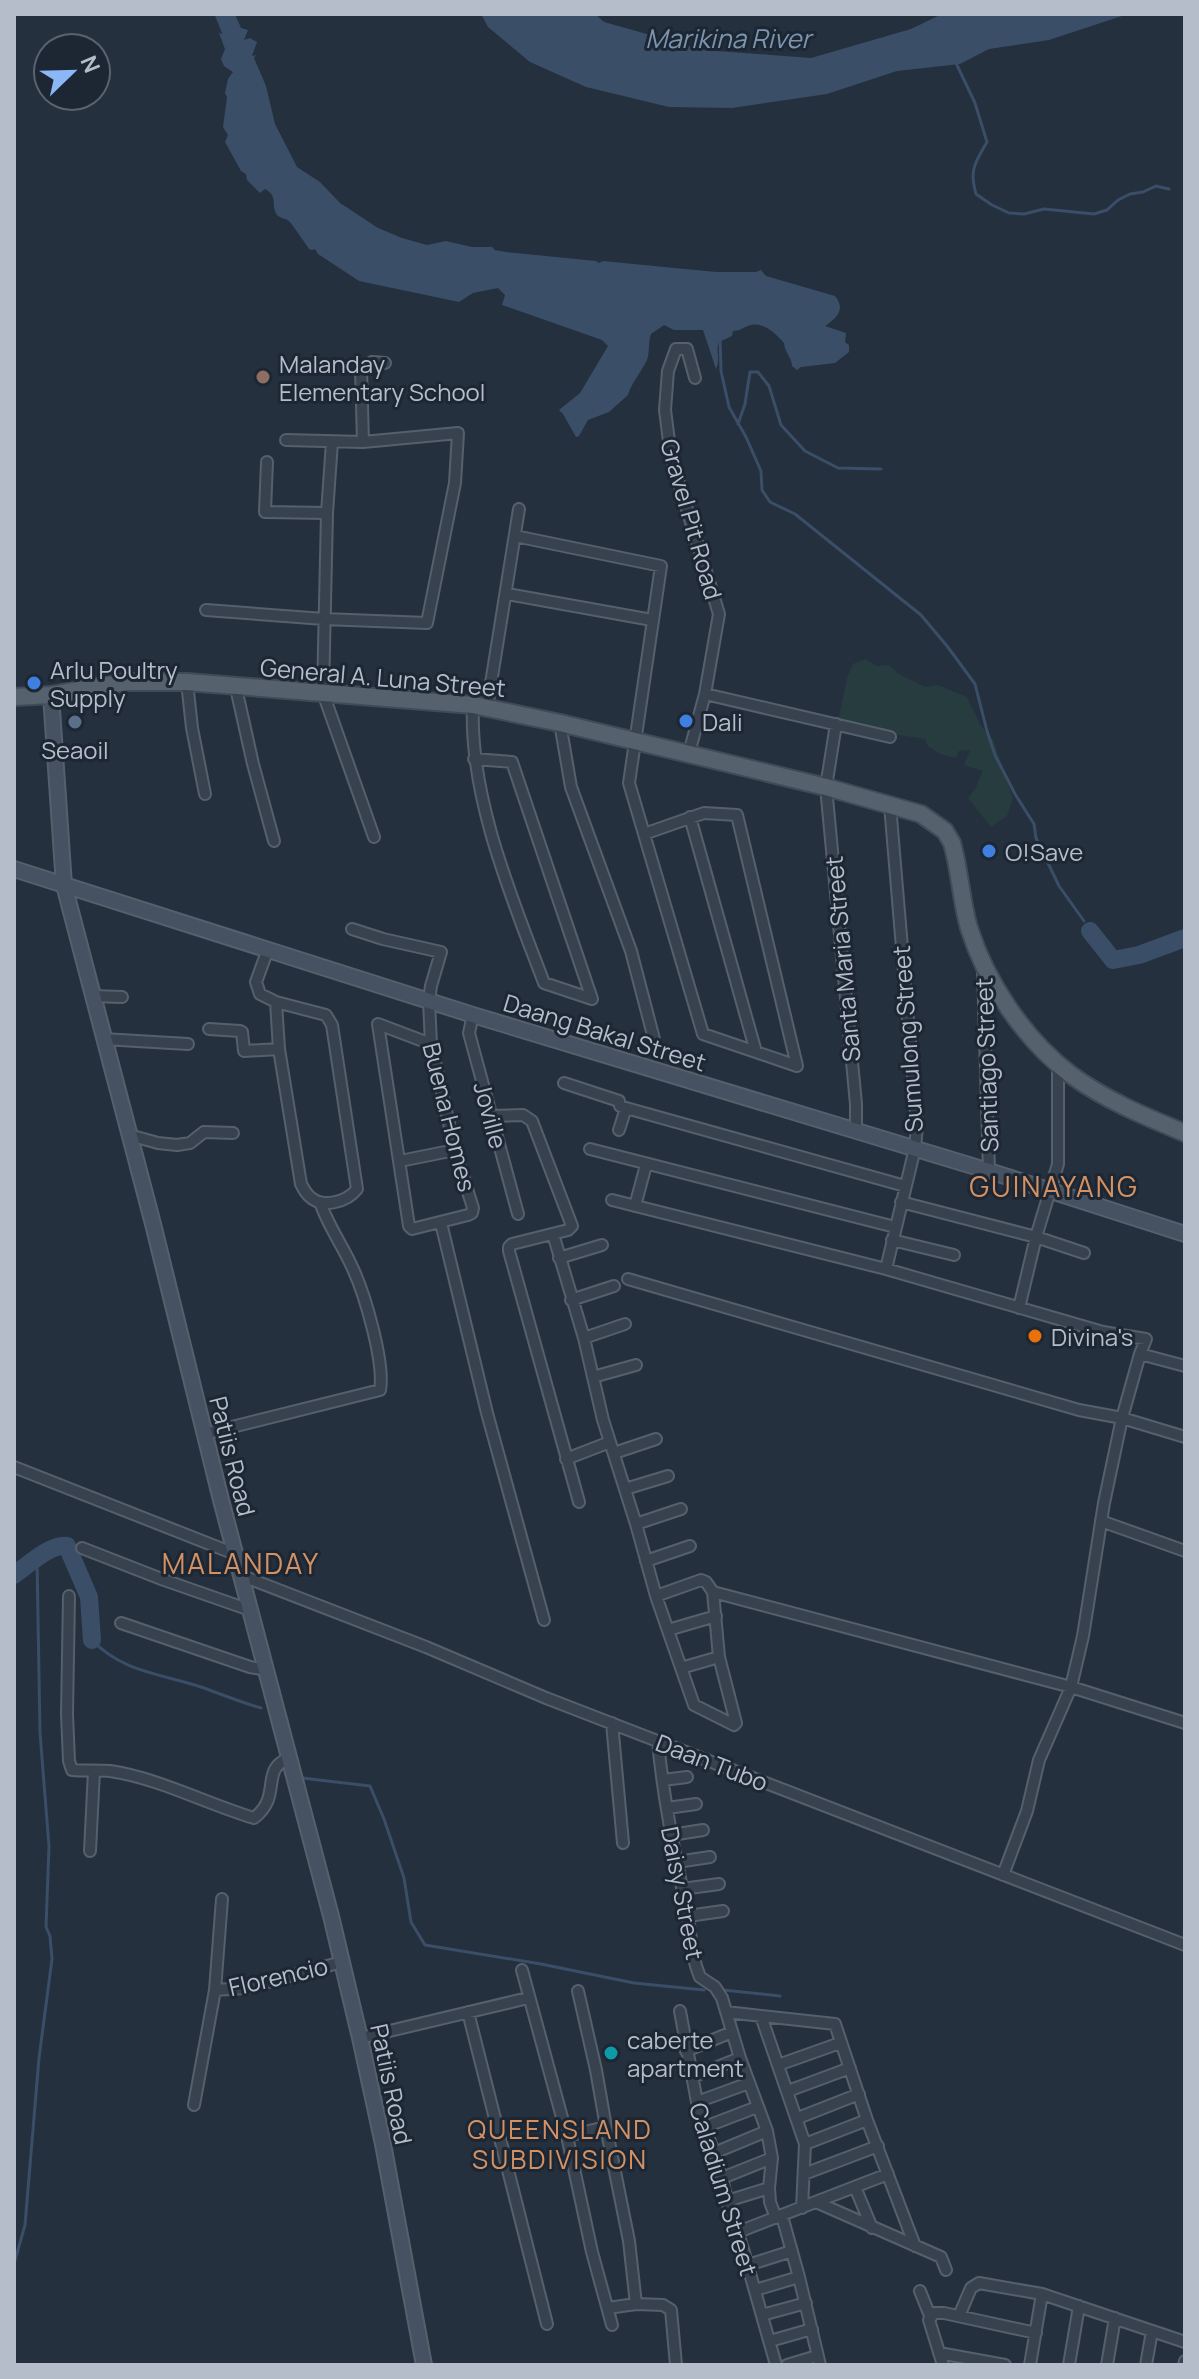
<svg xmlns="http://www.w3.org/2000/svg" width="1199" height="2379" font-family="Manrope,sans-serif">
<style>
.green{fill:#263c3f}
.water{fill:#3a4e67}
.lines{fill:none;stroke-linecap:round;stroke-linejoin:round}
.stream{stroke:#3a4e67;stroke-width:3}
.river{stroke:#3a4e67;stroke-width:18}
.street-casing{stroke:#56606c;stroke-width:14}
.secondary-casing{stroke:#56606c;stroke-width:18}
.primary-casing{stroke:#414b57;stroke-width:20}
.street{stroke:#38424e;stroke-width:10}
.secondary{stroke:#465161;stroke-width:14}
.primary{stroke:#56616e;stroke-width:16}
.education-dot{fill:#8d6e63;stroke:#1d2733;stroke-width:3}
.shop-dot{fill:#3f7fe0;stroke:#1d2733;stroke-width:3}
.service-dot{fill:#5c6f8a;stroke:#1d2733;stroke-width:3}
.food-dot{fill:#e8710a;stroke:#1d2733;stroke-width:3}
.culture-dot{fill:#0f9aa8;stroke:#1d2733;stroke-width:3}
.labels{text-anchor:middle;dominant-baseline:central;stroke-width:6;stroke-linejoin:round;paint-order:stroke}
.poi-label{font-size:24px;fill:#b4bdc9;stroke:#1d2733;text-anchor:start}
.street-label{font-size:24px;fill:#b4bdc9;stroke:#1d2733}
.water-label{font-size:26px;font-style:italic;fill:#7c94b0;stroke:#1d2733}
.neighbourhood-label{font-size:26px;letter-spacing:2px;fill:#d49264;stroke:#1d2733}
.quarter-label{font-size:28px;letter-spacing:2px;fill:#d49264;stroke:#1d2733}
</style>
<rect width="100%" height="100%" fill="#24303e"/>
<path class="green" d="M865 659 877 666 889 665 897 673 925 687 938 685 967 697 981 726 993 739 1013 799 1007 816 991 827 968 798 975 789 983 771 964 765 970 750 959 751 956 758 940 754 928 746 925 739 885 733 838 721 847 678 853 664Z"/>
<path class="water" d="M219 14H235L241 28 248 30 244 40 250 38 257 42 252 56 256 55 254 58 266 86 275 124 297 167 320 182 340 203 378 228 402 238 427 245 446 241 472 247H492L495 250 506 252 596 261 599 263 603 261 716 272H756L761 270 766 276 835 296C846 309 837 318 825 326L846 333 845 342 849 345V352L835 363 801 367 797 370 792 366C792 357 785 354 784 343 776 334 764 322 751 325 743 327 741 331 733 331L732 336 719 342C715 350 721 359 716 369L703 330H674L664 325 651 334C648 343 650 352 647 360 641 372 631 384 628 395L609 412 588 420 579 436 576 437 563 414 559 410 580 393 608 346 602 340 502 305 505 295 498 288 473 293 459 302 359 281 318 254 315 249 312 250 309 249C303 240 296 230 290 222 285 217 277 219 275 211 272 201 277 196 265 189L260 193 247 180 246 174 241 171 225 142 228 135 223 127 227 97 225 93 228 79 233 72 224 66 221 59 225 49 219 33 227 35 232 23 227 17Z
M481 14H595L604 22 704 50 811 58 911 29 942 14H1128L1049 40 989 49 960 64 897 71 827 94 732 108 669 107 586 87 530 62 488 27Z"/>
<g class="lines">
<path class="stream" d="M956 63 975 103 987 142C975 163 969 170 976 194L992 205 1009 213 1024 214 1044 209 1094 214 1107 210 1118 200 1130 194 1143 192 1156 186 1169 189
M720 338 721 371 729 407 746 437 761 471 762 490 770 502 795 514 921 615 947 646 975 684 987 731 995 755 1015 794 1034 824 1036 838 1059 886 1084 921
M738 424 745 404 750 372H758L769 386 781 425 805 451 838 468 881 469
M92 1640C122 1672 162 1674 201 1687 221 1694 240 1702 261 1708
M303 1784 302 1778 370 1786 384 1819 404 1878 411 1922 425 1945 541 1964 634 1983 704 1990
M723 1990 780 1996
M14 2264 25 2225 39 2058 52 1959 50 1936 46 1927 49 1846 40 1733 37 1560"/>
<path class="river" d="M224 14 238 48
M1090 931 1113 960 1139 955 1185 938
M14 1575C28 1565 50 1544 67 1546L89 1597 92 1640"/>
<defs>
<path id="street" d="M332 442 327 513 323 693 374 837
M363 442 361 369 372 362 385 363
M267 462 265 512 327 513
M515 536 661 566 629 783 703 1034 797 1066
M507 594 652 620
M206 610 324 619 427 623 455 483 458 433 363 442 286 440
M187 682 192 728 205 794
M236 688 253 764 274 841
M705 694 890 737
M473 705C469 797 512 898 544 983L592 999
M487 708 519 509
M560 723 571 787 631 951 654 1039
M836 724 826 787 856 1104V1131
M689 753 705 694 719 614 671 457 665 410 668 371 676 349H687L695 378
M474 759 512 762 592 999
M690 817 756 1052
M644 834 704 813 737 815 797 1066
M352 929 383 939 441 952 431 986 429 1001 431 1044 455 1150 473 1208 472 1213 468 1215 412 1229 409 1226 378 1024 431 1044
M268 949 256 982 260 994 276 1002 326 1015 332 1025 357 1189C347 1202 322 1209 309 1196 305 1192 303 1188 301 1184L279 1049 276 1002
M983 969 989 1171
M92 996 122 997
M473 1015 469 1033 518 1214
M209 1029 240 1031 242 1032 244 1051 279 1049
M103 1039 188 1044
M564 1083 619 1101 620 1106 626 1108 905 1186
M491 1116 523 1115 532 1121 572 1226 568 1230 512 1244 509 1247V1251L579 1502
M619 1130 626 1108
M129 1135 158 1143 177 1145 190 1143 204 1132 233 1133
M590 1149 895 1227
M400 1161 455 1150
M612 1200 886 1269 1103 1332 1146 1339 1140 1354 1122 1418 1104 1503 1083 1636 1071 1687 1039 1760 1027 1811 1003 1875
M901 1202 1036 1237 1084 1253
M635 1206 646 1165
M441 1223 487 1413 544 1620
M553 1234 584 1338 603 1420 636 1524 656 1596 694 1705 734 1725 736 1723 719 1657 713 1592 706 1582 701 1580 656 1596
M892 1240 954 1255
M559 1258 602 1245
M886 1269 915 1148 917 1126 890 805
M628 1279 1079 1410 1122 1418 1185 1437
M571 1300 614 1286
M1019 1308 1036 1237 1058 1164V1063
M584 1338 625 1324
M1140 1354 1185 1366
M593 1377 636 1365
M204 1434 380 1390C385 1363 365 1295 353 1269 343 1246 328 1226 320 1202
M614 1453 656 1439
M566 1459 610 1442
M14 1467 235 1554
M625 1489 668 1476
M1101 1521 1185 1551
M636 1524 681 1509
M82 1548 164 1580 250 1610
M646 1561 690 1546
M240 1575 426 1647 546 1698 1185 1945
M713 1592 1071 1687 1185 1723
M69 1596 67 1714 69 1761 72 1770C84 1771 97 1770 110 1771 158 1778 207 1804 254 1818 283 1796 259 1770 289 1758
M121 1623 250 1667 266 1670
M668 1630 716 1616
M681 1668 719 1657
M612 1723 623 1843
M658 1741C663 1798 675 1855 687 1911 691 1934 691 1956 700 1977L715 1987 722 1998 740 2058 767 2131 772 2158 769 2188 770 2202 776 2218
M663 1780 687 1777
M667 1808 696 1804
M671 1835 703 1830
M90 1851 94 1771
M677 1862 710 1857
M682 1889 719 1884
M688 1916 723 1911
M522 1970 567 2136 592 2252 612 2325
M215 1990 246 1988 342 1962
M578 1991 596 2070 606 2127
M680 2011 697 2102 722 2178 727 2201 743 2249 776 2365
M468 2012 547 2324
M726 2012 835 2024 867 2120 915 2246
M761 2016 805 2144 802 2208
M360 2038 528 1998
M686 2051 732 2032
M778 2065 840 2043
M692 2077 740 2058
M788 2091 850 2068
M697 2102 749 2083
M194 2105 215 1990 222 1899
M798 2118 859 2094
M705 2127 757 2107
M567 2136 606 2127 629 2241 636 2304 608 2308
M805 2144 867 2120
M714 2153 767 2131
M804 2174 878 2146
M722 2178 772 2158
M855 2187 872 2228
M727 2201 769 2188
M816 2202 941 2257 946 2270
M782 2216 799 2277 820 2365
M738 2232 888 2174
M748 2265 792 2251
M755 2290 799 2277
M920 2291 930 2316
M636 2304 663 2305 671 2310 676 2365
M762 2315 806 2303
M959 2316 971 2288 979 2283 1042 2294 1185 2342
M770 2341 812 2329
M939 2353 1005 2365
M787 2365 817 2356
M943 2365 929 2320 934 2313H944L1036 2333
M1030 2365 1042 2294
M1069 2365 1079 2306
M1107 2365 1115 2318
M1146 2365 1152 2331
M1184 2365 1185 2361"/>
<path id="secondary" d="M51 695 64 885 153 1224 221 1500 331 1916 360 2038 383 2144 424 2365
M14 869 473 1015 989 1171 1185 1234"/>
<path id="primary" d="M14 697 51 695 126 682H187L473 705 560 723 826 787 921 814 945 831 952 843C960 871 961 900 969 928 986 982 1024 1039 1070 1074 1103 1099 1146 1117 1185 1133"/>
</defs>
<use href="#street" class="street-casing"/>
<use href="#secondary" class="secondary-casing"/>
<use href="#primary" class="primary-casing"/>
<use href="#street" class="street"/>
<use href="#secondary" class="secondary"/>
<use href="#primary" class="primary"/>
</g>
<circle class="education-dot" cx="263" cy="377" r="8"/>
<g class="shop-dot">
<circle cx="34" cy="683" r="8"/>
<circle cx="686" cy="721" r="8"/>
<circle cx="989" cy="851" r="8"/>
</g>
<circle class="service-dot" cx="75" cy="722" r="8"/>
<circle class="food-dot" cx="1035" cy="1336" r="8"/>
<circle class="culture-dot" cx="611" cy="2053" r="8"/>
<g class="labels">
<g class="poi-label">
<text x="279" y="363">Malanday<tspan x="279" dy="28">Elementary School</tspan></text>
<text x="50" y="669">Arlu Poultry<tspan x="50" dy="28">Supply</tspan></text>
<text x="702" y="721">Dali</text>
<text x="75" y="749" text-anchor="middle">Seaoil</text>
<text x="1005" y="851">O!Save</text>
<text x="1051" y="1336">Divina's</text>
<text x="627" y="2039">caberte<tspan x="627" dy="28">apartment</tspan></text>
</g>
<g class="street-label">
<text transform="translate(692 519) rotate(74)">Gravel Pit Road</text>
<text transform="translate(383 677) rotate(5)">General A. Luna Street</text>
<text transform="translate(842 959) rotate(-95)">Santa Maria Street</text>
<text transform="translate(605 1032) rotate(17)">Daang Bakal Street</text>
<text transform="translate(907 1039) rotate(-94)">Sumulong Street</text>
<text transform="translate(986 1065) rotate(-92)">Santiago Street</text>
<text transform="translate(491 1115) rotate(75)">Joville</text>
<text transform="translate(450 1117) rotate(76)">Buena Homes</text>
<text transform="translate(233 1456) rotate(76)">Patiis Road</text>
<text transform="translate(712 1762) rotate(21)">Daan Tubo</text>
<text transform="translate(683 1893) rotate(79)">Daisy Street</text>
<text transform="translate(278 1976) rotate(-13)">Florencio</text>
<text transform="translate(392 2084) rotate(78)">Patiis Road</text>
<text transform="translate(724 2189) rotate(73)">Caladium Street</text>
</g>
<g class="water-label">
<text x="728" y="38">Marikina River</text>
</g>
<g class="neighbourhood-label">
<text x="560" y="2129">QUEENSLAND<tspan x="560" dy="30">SUBDIVISION</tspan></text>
</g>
<g class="quarter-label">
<text x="1054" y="1186">GUINAYANG</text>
<text x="241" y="1563">MALANDAY</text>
</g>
</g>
<rect width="1199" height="2379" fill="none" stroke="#b4bdc9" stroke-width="32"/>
<g transform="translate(72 72) rotate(67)"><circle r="38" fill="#1d2733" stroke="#59636f" stroke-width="2"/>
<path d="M0-6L14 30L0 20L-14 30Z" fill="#8bb7f7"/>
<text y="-12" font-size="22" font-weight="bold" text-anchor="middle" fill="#b4bdc9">N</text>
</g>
</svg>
